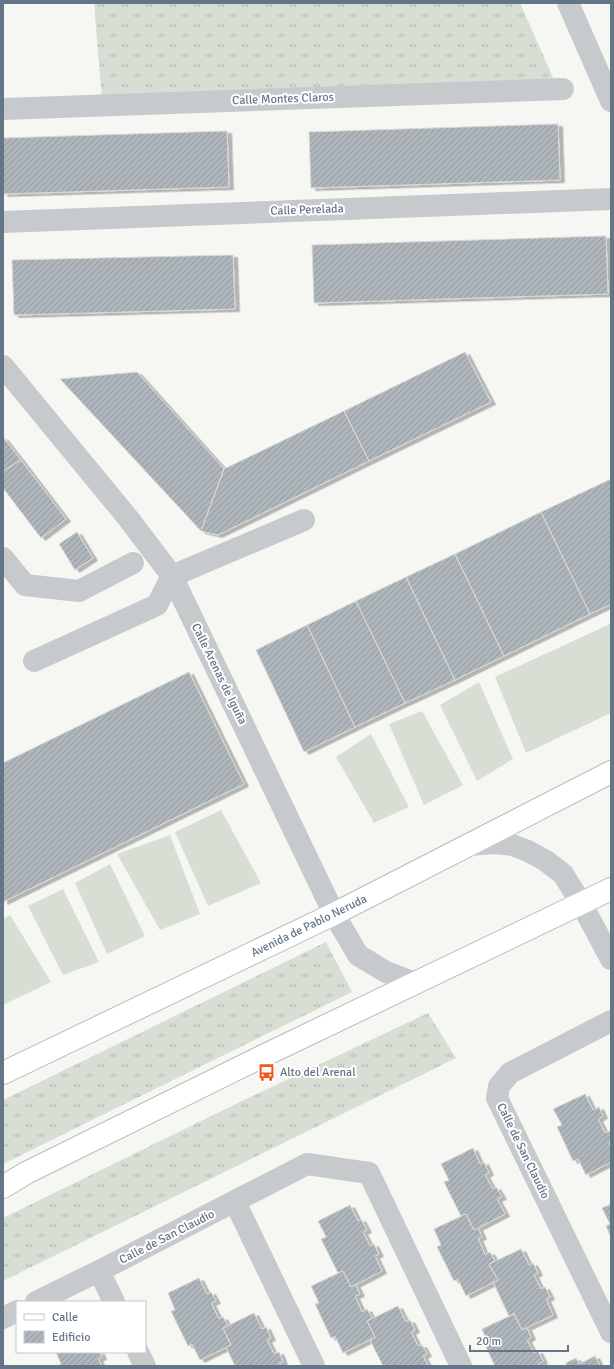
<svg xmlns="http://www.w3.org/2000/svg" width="614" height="1369" font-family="Signika,sans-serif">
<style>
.grass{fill:url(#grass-tufts)}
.garden{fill:#d7dfd4}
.building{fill:url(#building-hatch);stroke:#d8d8d6;filter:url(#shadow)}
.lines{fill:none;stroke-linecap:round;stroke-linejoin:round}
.major-casing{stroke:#b7bbbf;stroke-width:24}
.minor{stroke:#c6cacd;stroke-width:22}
.major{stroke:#fff;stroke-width:22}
.labels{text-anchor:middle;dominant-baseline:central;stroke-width:4;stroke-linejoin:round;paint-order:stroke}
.street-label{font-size:12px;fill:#637586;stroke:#fff}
.poi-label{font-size:12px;fill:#637586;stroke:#fff;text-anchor:start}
</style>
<defs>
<pattern id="grass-tufts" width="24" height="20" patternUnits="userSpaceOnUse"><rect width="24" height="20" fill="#d7dfd4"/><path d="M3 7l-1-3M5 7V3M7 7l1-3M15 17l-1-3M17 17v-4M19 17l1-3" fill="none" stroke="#b2b9b2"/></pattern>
<pattern id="building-hatch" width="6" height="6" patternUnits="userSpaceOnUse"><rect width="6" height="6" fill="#aeb5bb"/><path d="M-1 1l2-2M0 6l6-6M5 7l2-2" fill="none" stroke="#91989e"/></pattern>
<filter id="shadow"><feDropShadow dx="4.5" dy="2.5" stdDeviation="0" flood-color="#0004"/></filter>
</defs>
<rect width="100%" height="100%" fill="#f6f7f3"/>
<path class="grass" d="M94 3H520L563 100 103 111Z
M326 942 352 992 3 1164V1100Z
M428 1013 456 1058 3 1281V1218L244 1100Z"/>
<path class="garden" d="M610 624 611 627V713L526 753 495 677Z
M479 682 513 759 477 781 440 705Z
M422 711 463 785 424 805 389 724Z
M371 734 409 807 374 823 336 757Z
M221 810 261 883 208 906 175 832Z
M170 835 200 914 160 930 117 854Z
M110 864 145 936 107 954 75 883Z
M63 889 99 962 63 975 28 906Z
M10 915 51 982 3 1005V919Z"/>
<path class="building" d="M558 124 560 180 311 188 309 132Z
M227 131 229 187 3 194V138Z
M606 236 608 294 314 303 312 245Z
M233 255 235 309 14 315 12 260Z
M465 352 491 402 369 461 344 411Z
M137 372 224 469 201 531 60 379Z
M344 411 369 461 218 535 201 531 224 469Z
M3 437 21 460 3 471Z
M21 460 66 519 41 538 3 488V471Z
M611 479V604L590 614 541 512Z
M541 512 590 614 504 656 455 554Z
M77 532 93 558 75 570 59 544Z
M455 554 504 656 455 680 406 577Z
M406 577 455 680 405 703 356 601Z
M356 601 405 703 355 727 307 625Z
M307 625 355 727 304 752 256 650Z
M189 672 244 784 3 902V763Z
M585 1094 593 1110 599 1107 603 1116 598 1119 605 1133 610 1131 611 1133V1141L609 1142 611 1147V1162L586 1175 578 1159 573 1161 557 1127 562 1125 553 1109Z
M473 1148 480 1164 484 1162 489 1173 485 1175 493 1189 496 1187 502 1197 497 1199 505 1214 474 1230 466 1214 461 1216 444 1182 449 1180 441 1164Z
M611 1204V1237L606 1226 610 1224 602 1208Z
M350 1205 358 1221 361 1219 367 1230 363 1232 370 1246 374 1244 379 1254 375 1256 382 1271 351 1287 343 1271 338 1273 321 1239 326 1237 318 1221Z
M466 1214 474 1230 478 1228 482 1237 478 1238 485 1255 490 1252 495 1261 489 1264 498 1280 466 1296 458 1279 454 1281 437 1247 441 1245 434 1229Z
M521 1249 529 1265 533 1263 538 1273 534 1275 541 1289 545 1287 550 1297 546 1299 553 1315 522 1330 514 1313 509 1316 493 1282 498 1280 489 1264Z
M343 1271 351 1287 355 1284 360 1294 355 1296 362 1312 367 1309 372 1318 367 1321 375 1337 343 1353 335 1336 331 1338 315 1304 319 1303 311 1286Z
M199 1278 207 1294 211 1292 216 1301 211 1303 219 1319 223 1317 228 1326 223 1328 231 1345 200 1360 192 1344 188 1346 171 1311 175 1310 168 1293Z
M398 1306 406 1322 410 1320 415 1330 411 1332 418 1346 422 1345 427 1354 423 1356 428 1366H383L370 1340 375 1337 367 1321Z
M254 1313 262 1329 266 1327 271 1338 267 1340 274 1354 279 1352 283 1362 279 1363 281 1366H235L226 1347 231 1345 223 1328Z
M514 1314 522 1330 527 1328 531 1337 527 1340 534 1353 538 1351 543 1361 538 1364 539 1366H495L486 1347 489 1346 482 1329Z
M56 1352H100L102 1357 98 1359 102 1366H57L61 1364Z
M595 1356 600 1366H567L566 1363 576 1358 579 1364Z"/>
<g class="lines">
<defs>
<path id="major" d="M3 1073 334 914 611 772
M3 1187 26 1173 259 1058 611 889"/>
</defs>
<use href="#major" class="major-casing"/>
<path class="minor" d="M568 3 611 101
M3 109 563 89
M3 222 611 199
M3 366 128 518 172 576 334 914 358 955 386 972 415 983
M3 558 25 585 79 591 133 563
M34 661 157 605 172 576 304 520
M469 845 495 843 512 845 528 851 546 861 563 874 581 903 611 959
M611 1021 510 1073 499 1086 497 1098 611 1332
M235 1202 314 1366
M99 1271 114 1302
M36 1302 99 1271 307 1164 369 1173 461 1366
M3 1318 17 1311
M138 1352 145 1366"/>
<use href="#major" class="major"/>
</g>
<defs>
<symbol id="bus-bare" viewBox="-9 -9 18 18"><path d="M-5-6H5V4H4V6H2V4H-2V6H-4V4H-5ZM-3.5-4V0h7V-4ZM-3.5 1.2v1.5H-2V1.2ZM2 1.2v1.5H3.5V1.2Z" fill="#ef591b" stroke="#fff" stroke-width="2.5" paint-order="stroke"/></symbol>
</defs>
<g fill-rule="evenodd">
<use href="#bus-bare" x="254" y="1060" width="25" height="25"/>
</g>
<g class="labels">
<g class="street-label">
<text transform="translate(283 99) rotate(-2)">Calle Montes Claros</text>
<text transform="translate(307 210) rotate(-2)">Calle Perelada</text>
<text transform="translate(219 674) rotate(64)">Calle Arenas de Iguña</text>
<text transform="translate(309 926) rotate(-26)">Avenida de Pablo Neruda</text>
<text transform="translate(523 1151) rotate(64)">Calle de San Claudio</text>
<text transform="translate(167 1237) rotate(-27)">Calle de San Claudio</text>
</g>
<g class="poi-label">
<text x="280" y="1072">Alto del Arenal</text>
</g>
</g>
<rect width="614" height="1369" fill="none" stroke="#637586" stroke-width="8"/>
<rect x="16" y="1301" width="130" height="52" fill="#ffffff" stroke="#c1c8cf"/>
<rect x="24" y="1314" width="20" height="6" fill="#ffffff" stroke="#c1c8cf"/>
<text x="52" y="1321" font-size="12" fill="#637586">Calle</text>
<rect x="24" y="1331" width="20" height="12" fill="url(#building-hatch)" stroke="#c1c8cf"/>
<text x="52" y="1341" font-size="12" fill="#637586">Edificio</text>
<path d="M470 1345v6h98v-6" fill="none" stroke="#637586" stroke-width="2"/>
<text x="476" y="1345" font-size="12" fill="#637586" stroke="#ffffff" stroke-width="3" paint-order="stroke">20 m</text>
</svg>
